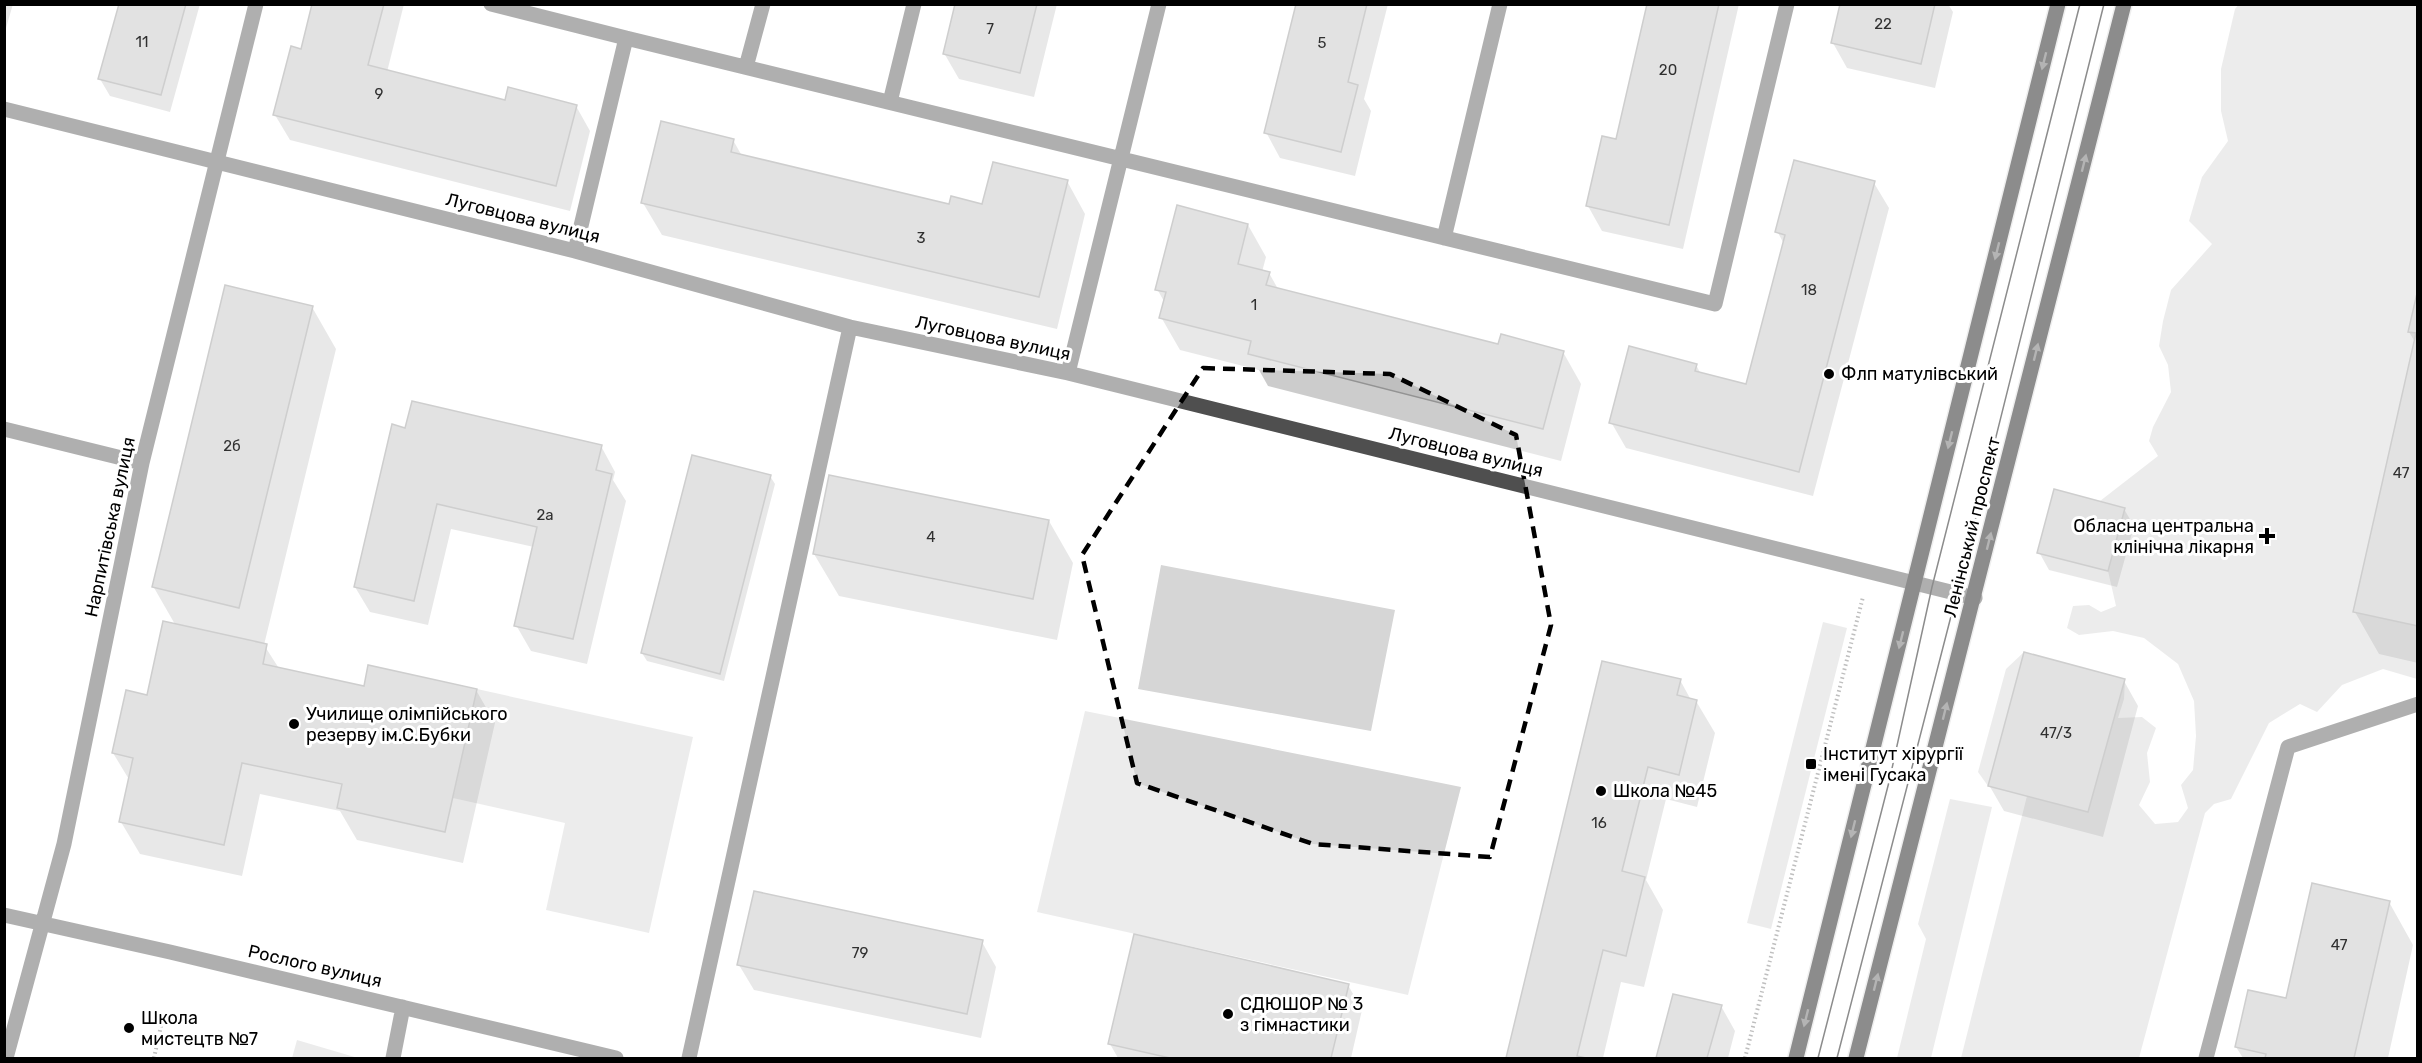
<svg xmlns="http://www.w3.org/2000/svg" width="2422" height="1063" font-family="Rubik,sans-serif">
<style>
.green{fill:#d6d6d6}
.shadow{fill:#0003}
.building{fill:#bfbfbf;stroke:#939393;stroke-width:1.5}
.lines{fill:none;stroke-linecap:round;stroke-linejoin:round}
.major-casing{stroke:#dbdbdb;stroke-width:18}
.path{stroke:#717171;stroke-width:4;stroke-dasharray:1.5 3;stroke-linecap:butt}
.minor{stroke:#4f4f4f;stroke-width:15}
.major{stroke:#000;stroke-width:15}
.tram{stroke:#000;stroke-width:1.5}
.oneway{fill:#595959}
.marked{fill:none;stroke:#000;stroke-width:4.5;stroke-dasharray:12 8;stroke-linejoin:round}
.poi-dot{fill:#000;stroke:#fff;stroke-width:2}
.labels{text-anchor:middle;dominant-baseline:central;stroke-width:6;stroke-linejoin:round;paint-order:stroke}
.number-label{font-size:15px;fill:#303030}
.street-label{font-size:18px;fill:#000;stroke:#fff}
.poi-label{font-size:18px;fill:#000;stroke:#fff;text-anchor:start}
</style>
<rect width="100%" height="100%" fill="#fff"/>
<path class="green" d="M2239 4 2417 5 2418 289 2408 332 2416 333 2353 612 2417 626V679L2383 669 2342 685 2317 712 2300 704 2269 723 2231 799 2214 804 2205 813 2139 1058H1961L2027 796 2088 812 2125 679 2124 699 2118 718 2142 717 2156 728 2147 753 2150 782 2139 805 2155 824 2178 822 2188 808 2181 785 2193 770 2196 736 2194 701 2178 664 2144 638 2113 631 2079 635 2067 628 2073 606 2089 605 2101 612 2116 606 2108 571 2125 508 2100 501 2158 456 2149 441 2153 427 2171 392 2168 365 2159 346 2163 321 2171 290 2212 244 2189 221 2202 177 2228 141 2221 111V69L2235 9Z
M1161 565 1395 610 1371 731 1138 689Z
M1823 622 1847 628 1771 929 1747 923Z
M2024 652 1988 786 1978 772 2006 669Z
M477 689 693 737 649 933 546 910 565 823 453 798Z
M1085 711 1461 787 1408 995 1037 912Z
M1950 799 1992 807 1931 1058H1897L1926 939 1918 924Z
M297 1040 358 1058H292Z"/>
<path class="shadow" d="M4 4H13L4 35Z
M120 4H200L170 112 110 96 100 79Z
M313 4H404L387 72 506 102 576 106 590 131 570 211 290 140 275 115 302 51Z
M957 4H1057L1034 97 959 79 944 53Z
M1298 4H1388L1364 99 1371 111 1355 176 1280 158 1266 132Z
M1646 4H1739L1683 249 1602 231 1588 206 1618 141 1648 8Z
M1842 4H1948L1953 12 1935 88 1847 68 1833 43Z
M733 140 742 156 951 206H983L1067 181 1085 214 1057 329 662 235 643 203Z
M1874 183 1889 208 1813 496 1626 448 1611 422 1696 365 1701 374 1747 386 1784 244 1777 231Z
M1248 225 1266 257 1262 272 1269 273 1278 289 1499 346 1563 352 1581 384 1561 461 1268 386 1259 370 1180 350 1161 317 1165 303 1157 289Z
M2418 296V663L2379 654 2355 612 2415 342 2409 332Z
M312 307 336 349 264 645 280 670 365 688 476 690 495 723 463 863 357 840 340 811 260 794 242 876 140 854 121 822 130 781 113 753 148 697 176 626 153 586Z
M406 429 601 446 615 472 613 480 626 501 587 664 531 651 516 625 534 547 451 529 428 625 370 612 355 587Z
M770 476 775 484 724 681 647 661 642 653Z
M2124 509 2134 526 2117 587 2049 570 2039 552Z
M1049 521 1073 563 1057 640 839 596 814 554Z
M1604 662 1680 680 1691 700 1696 701 1715 733 1697 807 1666 799 1646 880 1663 910 1644 987 1621 982 1603 1058H1508Z
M2124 681 2138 706 2103 837 2004 811 1989 785Z
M2389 902 2413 945 2388 1058H2243L2236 1047Z
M982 942 996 967 981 1038 754 990 739 965Z
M1348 985 1362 1010 1351 1058H1118L1110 1044Z
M1674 995 1721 1006 1735 1031 1728 1058H1658Z"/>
<path class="building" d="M119 4H186L161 95 98 79Z
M312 4H384L368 65 505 100 508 87 577 105 556 186 273 115 291 46 301 49Z
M955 4H1037L1020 73 943 54Z
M1296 4H1367L1348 82 1358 85 1341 152 1264 133Z
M1647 4H1719L1669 225 1586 206 1602 136 1616 139Z
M1840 4H1935L1921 64 1831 43Z
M661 121 734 139 731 152 949 204 951 196 982 204 993 162 1068 180 1039 297 641 203Z
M1794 160 1875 181 1799 472 1609 423 1629 346 1697 364 1695 371 1746 384 1785 235 1775 232Z
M1177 205 1248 224 1238 264 1270 272 1266 285 1498 344 1501 334 1564 351 1543 429 1248 354 1251 341 1159 318 1166 292 1155 290Z
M225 285 313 306 239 608 152 587Z
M2418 289V626L2353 612 2416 333 2408 332Z
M412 401 602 445 596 470 612 474 573 639 514 626 537 527 437 504 414 601 354 587 392 424 405 428Z
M692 455 771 475 720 674 641 653Z
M829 475 1049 520 1033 599 813 554Z
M2054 489 2125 508 2108 571 2037 553Z
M163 621 267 644 263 664 364 686 368 665 477 689 445 832 337 808 342 784 242 763 224 845 119 822 133 758 112 753 126 690 147 695Z
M2024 652 2125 679 2088 812 1988 786Z
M1602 661 1681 679 1677 695 1697 700 1679 775 1648 767 1622 871 1645 877 1626 956 1603 950 1577 1056 1586 1058H1506Z
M2312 883 2390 901 2354 1058H2265L2266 1054 2235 1047 2248 990 2286 998Z
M754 891 983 940 967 1014 737 965Z
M1134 934 1349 984 1331 1058H1170L1108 1044Z
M1673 994 1722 1005 1707 1058H1656Z"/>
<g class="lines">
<defs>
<path id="major" d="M1796 1058 2058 4
M1856 1058 2124 4"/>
</defs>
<use href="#major" class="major-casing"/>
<path class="path" d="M154 1058 164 1012
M1745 1058 1863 597"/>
<path class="minor" d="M491 4 626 38
M746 67 763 4
M890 102 914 4
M4 109 575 251 850 327 1068 373 1975 598
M1444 238 1500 4
M575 251 626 38 1715 304 1787 4
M1068 373 1159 4
M4 429 142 463
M4 915 170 952 616 1058
M6 1058 64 844 142 463 256 4
M393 1058 403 1007
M689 1058 850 327
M2206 1058 2288 747 2418 704"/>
<use href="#major" class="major"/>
<path class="tram" d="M1818 1058 1889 782 1932 587 2080 4
M1837 1058 1957 593 2104 4"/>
</g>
<defs><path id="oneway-solid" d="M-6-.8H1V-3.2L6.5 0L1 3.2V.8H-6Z" transform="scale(1.5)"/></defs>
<g class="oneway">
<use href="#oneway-solid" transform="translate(2044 61) rotate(104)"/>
<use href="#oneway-solid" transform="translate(2084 163) rotate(-76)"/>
<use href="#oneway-solid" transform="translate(1997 251) rotate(104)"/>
<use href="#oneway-solid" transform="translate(2036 352) rotate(-76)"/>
<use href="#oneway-solid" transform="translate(1950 440) rotate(104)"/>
<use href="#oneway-solid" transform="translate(1989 541) rotate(-76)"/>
<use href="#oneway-solid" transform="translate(1901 640) rotate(104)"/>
<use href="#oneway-solid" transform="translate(1945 711) rotate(-76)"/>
<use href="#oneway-solid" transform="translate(1853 829) rotate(104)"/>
<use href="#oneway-solid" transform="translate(1876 982) rotate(-76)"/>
<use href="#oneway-solid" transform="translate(1806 1018) rotate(104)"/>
</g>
<path d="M0 0H2422V1063H0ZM1203 368 1390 374 1516 435 1551 625 1490 857 1313 844 1137 783 1082 555Z" fill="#fff" fill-opacity=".55" fill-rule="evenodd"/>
<path class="marked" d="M1203 368 1390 374 1516 435 1551 625 1490 857 1313 844 1137 783 1082 555Z"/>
<g class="poi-dot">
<circle cx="1829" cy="374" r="6"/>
<path d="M2264 527h6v6h6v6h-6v6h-6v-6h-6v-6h6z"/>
<circle cx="294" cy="724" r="6"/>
<rect x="1805" y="758" width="12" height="12" rx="3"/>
<circle cx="1601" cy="791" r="6"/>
<circle cx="1228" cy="1014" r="6"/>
<circle cx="129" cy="1028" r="6"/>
</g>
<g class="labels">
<g class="number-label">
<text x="1883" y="24">22</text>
<text x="990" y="29">7</text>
<text x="142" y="42">11</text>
<text x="1322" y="43">5</text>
<text x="1668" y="70">20</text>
<text x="379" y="94">9</text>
<text x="921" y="238">3</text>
<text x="1809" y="290">18</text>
<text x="1254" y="305">1</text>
<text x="232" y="446">2б</text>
<text x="2401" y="473">47</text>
<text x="545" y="515">2а</text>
<text x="931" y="537">4</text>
<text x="2056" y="733">47/3</text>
<text x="1599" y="823">16</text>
<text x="2339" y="945">47</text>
<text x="860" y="953">79</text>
</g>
<g class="street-label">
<text transform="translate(523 218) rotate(14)">Луговцова вулиця</text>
<text transform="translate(993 338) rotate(12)">Луговцова вулиця</text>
<text transform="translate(1466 452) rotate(14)">Луговцова вулиця</text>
<text transform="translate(110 527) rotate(-78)">Нарпитівська вулиця</text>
<text transform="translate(1972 527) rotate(-76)">Ленінський проспект</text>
<text transform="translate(315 966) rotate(13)">Рослого вулиця</text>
</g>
<g class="poi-label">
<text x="1841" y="374">Флп матулівський</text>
<text x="2254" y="526" text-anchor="end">Обласна центральна<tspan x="2254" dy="21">клінічна лікарня</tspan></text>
<text x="306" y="714">Училище олімпійського<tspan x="306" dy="21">резерву ім.С.Бубки</tspan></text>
<text x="1823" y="754">Інститут хірургії<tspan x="1823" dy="21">імені Гусака</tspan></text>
<text x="1613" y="791">Школа №45</text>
<text x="1240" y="1004">СДЮШОР № 3<tspan x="1240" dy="21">з гімнастики</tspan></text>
<text x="141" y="1018">Школа<tspan x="141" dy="21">мистецтв №7</tspan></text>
</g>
</g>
<rect width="2422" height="1063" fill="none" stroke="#000000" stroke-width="12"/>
</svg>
